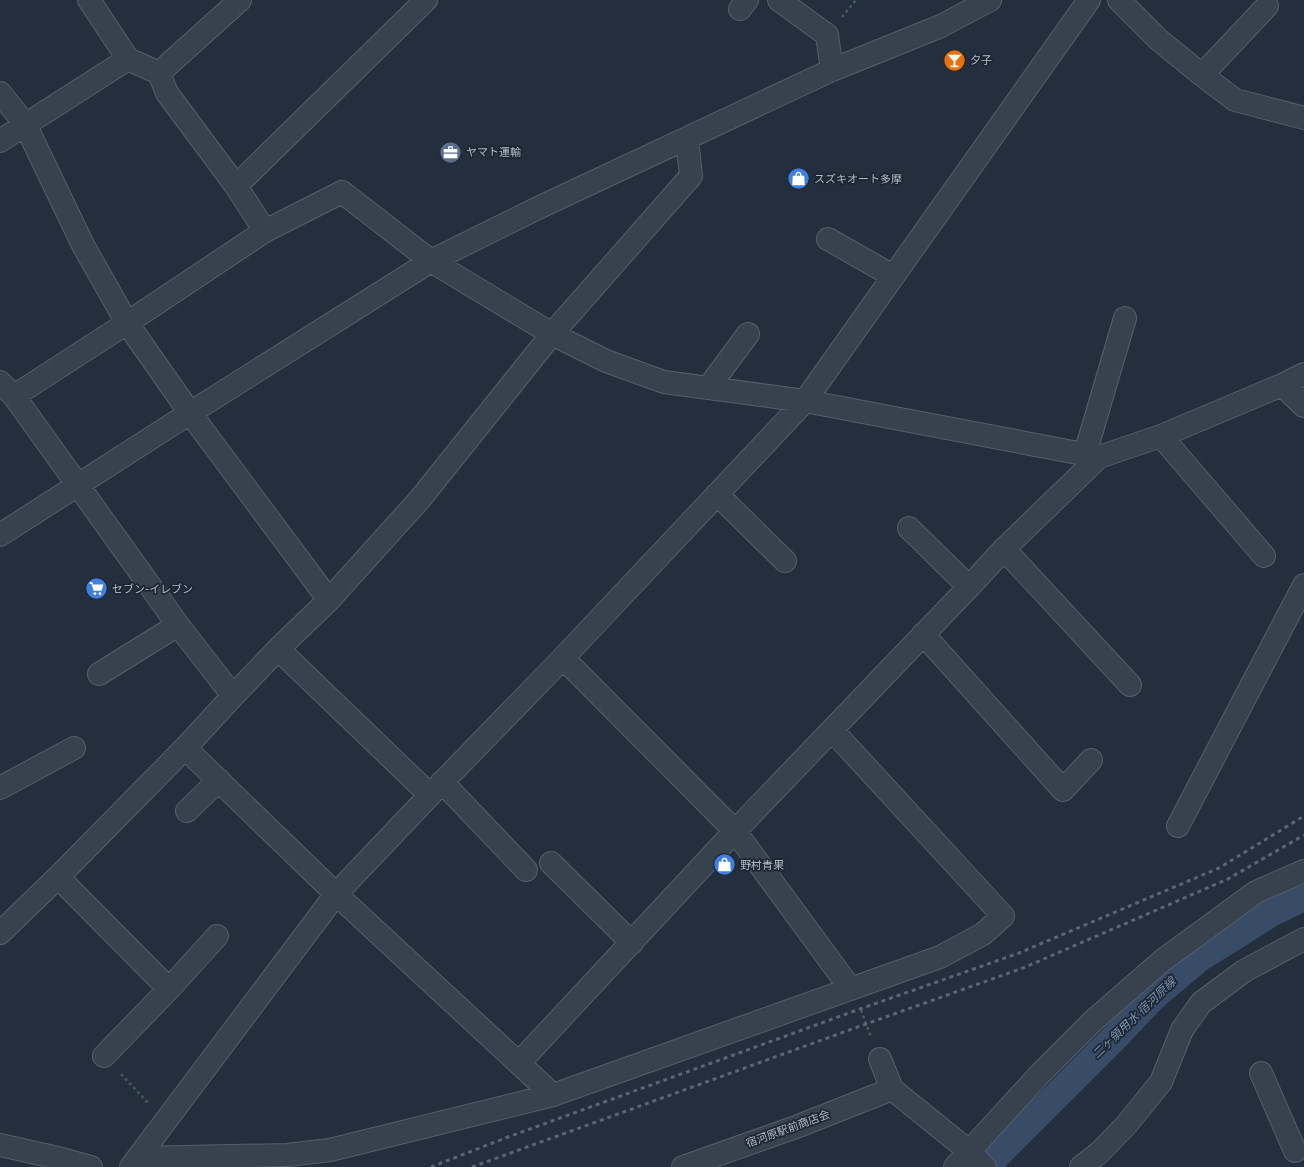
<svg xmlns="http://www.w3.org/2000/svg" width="1304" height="1167" font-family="'Fira Sans Condensed','Noto Sans JP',sans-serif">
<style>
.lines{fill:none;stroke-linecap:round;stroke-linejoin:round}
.canal{stroke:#394c67;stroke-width:28}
.minor-casing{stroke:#565f6c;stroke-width:24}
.path{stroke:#44595c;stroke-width:2.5;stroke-dasharray:3 3;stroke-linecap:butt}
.minor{stroke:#38414e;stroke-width:22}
.rail{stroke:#5a6575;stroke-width:3;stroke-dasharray:4 4;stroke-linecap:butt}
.labels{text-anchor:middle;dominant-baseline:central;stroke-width:3.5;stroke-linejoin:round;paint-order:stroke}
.poi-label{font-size:11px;fill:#b4bcc9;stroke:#1d2633;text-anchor:start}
.street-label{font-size:11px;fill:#b4bcc9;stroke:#1d2633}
.water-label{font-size:12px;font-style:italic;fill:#7c92b1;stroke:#1d2633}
</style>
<rect width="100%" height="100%" fill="#242f3e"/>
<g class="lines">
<path class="canal" d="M985 1167 1116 1036 1153 997 1198 959 1271 913 1304 897"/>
<defs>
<path id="minor" d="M89 0 128 59 159 73 167 93 236 186 265 231
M779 0 827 35 832 70
M1119 0 1159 40 1202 75 1235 100 1304 118
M740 9 747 0
M159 73 240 0
M1202 75 1267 6
M0 93 25 124 83 245 127 323 190 413 329 600
M0 141 128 59
M236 186 426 0
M828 239 893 276
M0 382 14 396 178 625 233 696
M1282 385 1304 406
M708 388 748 334
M14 396 127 323 265 231 342 192 431 261 552 334 606 361 664 382 805 401 1099 457
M1161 436 1264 556
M1085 454 1125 318
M717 494 785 561
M909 528 969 587
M0 535 190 413 431 261 538 208 832 70 941 26 990 0
M1004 549 1130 685
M923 634 1063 790 1091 760
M278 649 430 795
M563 658 735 831 850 988
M99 674 178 625
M442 782 526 870
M0 788 74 748
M187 811 219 780
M1178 826 1304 585
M551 863 632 943
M58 877 169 989
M0 933 58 877 185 748
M104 1056 169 989 217 936
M880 1059 892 1089 970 1152 985 1167
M519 1063 735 831 969 587 1004 549 1099 457 1161 436 1282 385 1304 374
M1261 1073 1295 1151
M553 1095 336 894 185 748 233 696 278 649 329 600 420 499 552 334 691 176 687 139
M0 1145 58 1158 91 1167
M138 1158 287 1155 330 1150 553 1095 940 957 983 934 1003 916 832 730
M131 1167 336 894 430 795 563 658 805 401 1089 0
M683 1167 796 1127 892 1089
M955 1167 1039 1075 1094 1020 1163 960 1256 892 1304 871
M1081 1167 1100 1152 1127 1124 1161 1082 1182 1030 1201 1003 1244 971 1304 939"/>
</defs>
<use href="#minor" class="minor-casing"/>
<path class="path" d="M842 17 856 0
M861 1010 871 1037
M121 1074 149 1104"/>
<use href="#minor" class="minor"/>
<path class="rail" d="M431 1167 508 1137 860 1009 1019 953 1219 868 1304 816
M472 1167 866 1024 1023 968 1228 879 1304 835"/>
</g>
<defs>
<symbol id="bar-disc" viewBox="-11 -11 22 22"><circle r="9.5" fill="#e8710a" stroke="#1d2633"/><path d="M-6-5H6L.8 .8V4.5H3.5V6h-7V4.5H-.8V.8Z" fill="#fff"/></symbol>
<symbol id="office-disc" viewBox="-11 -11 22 22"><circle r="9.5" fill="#5c6f8a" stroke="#1d2633"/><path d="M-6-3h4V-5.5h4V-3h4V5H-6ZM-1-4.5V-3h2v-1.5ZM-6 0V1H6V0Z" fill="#fff"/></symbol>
<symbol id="shop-disc" viewBox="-11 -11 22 22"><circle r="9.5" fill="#3f7fe0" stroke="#1d2633"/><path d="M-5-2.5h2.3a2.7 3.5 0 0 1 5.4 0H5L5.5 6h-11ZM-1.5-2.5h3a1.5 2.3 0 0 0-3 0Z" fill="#fff"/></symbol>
<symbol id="supermarket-disc" viewBox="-11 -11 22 22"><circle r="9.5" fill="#3f7fe0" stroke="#1d2633"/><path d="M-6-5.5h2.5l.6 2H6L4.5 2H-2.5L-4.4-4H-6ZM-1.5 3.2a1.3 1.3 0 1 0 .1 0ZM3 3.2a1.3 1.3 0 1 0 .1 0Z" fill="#fff"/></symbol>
</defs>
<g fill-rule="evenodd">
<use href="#bar-disc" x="942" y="48" width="25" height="25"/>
<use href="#office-disc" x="438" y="140" width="25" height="25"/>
<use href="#shop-disc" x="786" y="166" width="25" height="25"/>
<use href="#supermarket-disc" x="84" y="576" width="25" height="25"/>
<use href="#shop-disc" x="712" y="852" width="25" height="25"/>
</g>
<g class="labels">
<g class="poi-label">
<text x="970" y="60">夕子</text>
<text x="466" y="152">ヤマト運輸</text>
<text x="814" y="179">スズキオート多摩</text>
<text x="112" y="589">セブン-イレブン</text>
<text x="740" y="865">野村青果</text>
</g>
<g class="street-label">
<text transform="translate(788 1129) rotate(-20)">宿河原駅前商店会</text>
</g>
<g class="water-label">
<text transform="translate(1134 1018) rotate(-44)">二ヶ領用水 宿河原線</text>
</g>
</g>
</svg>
